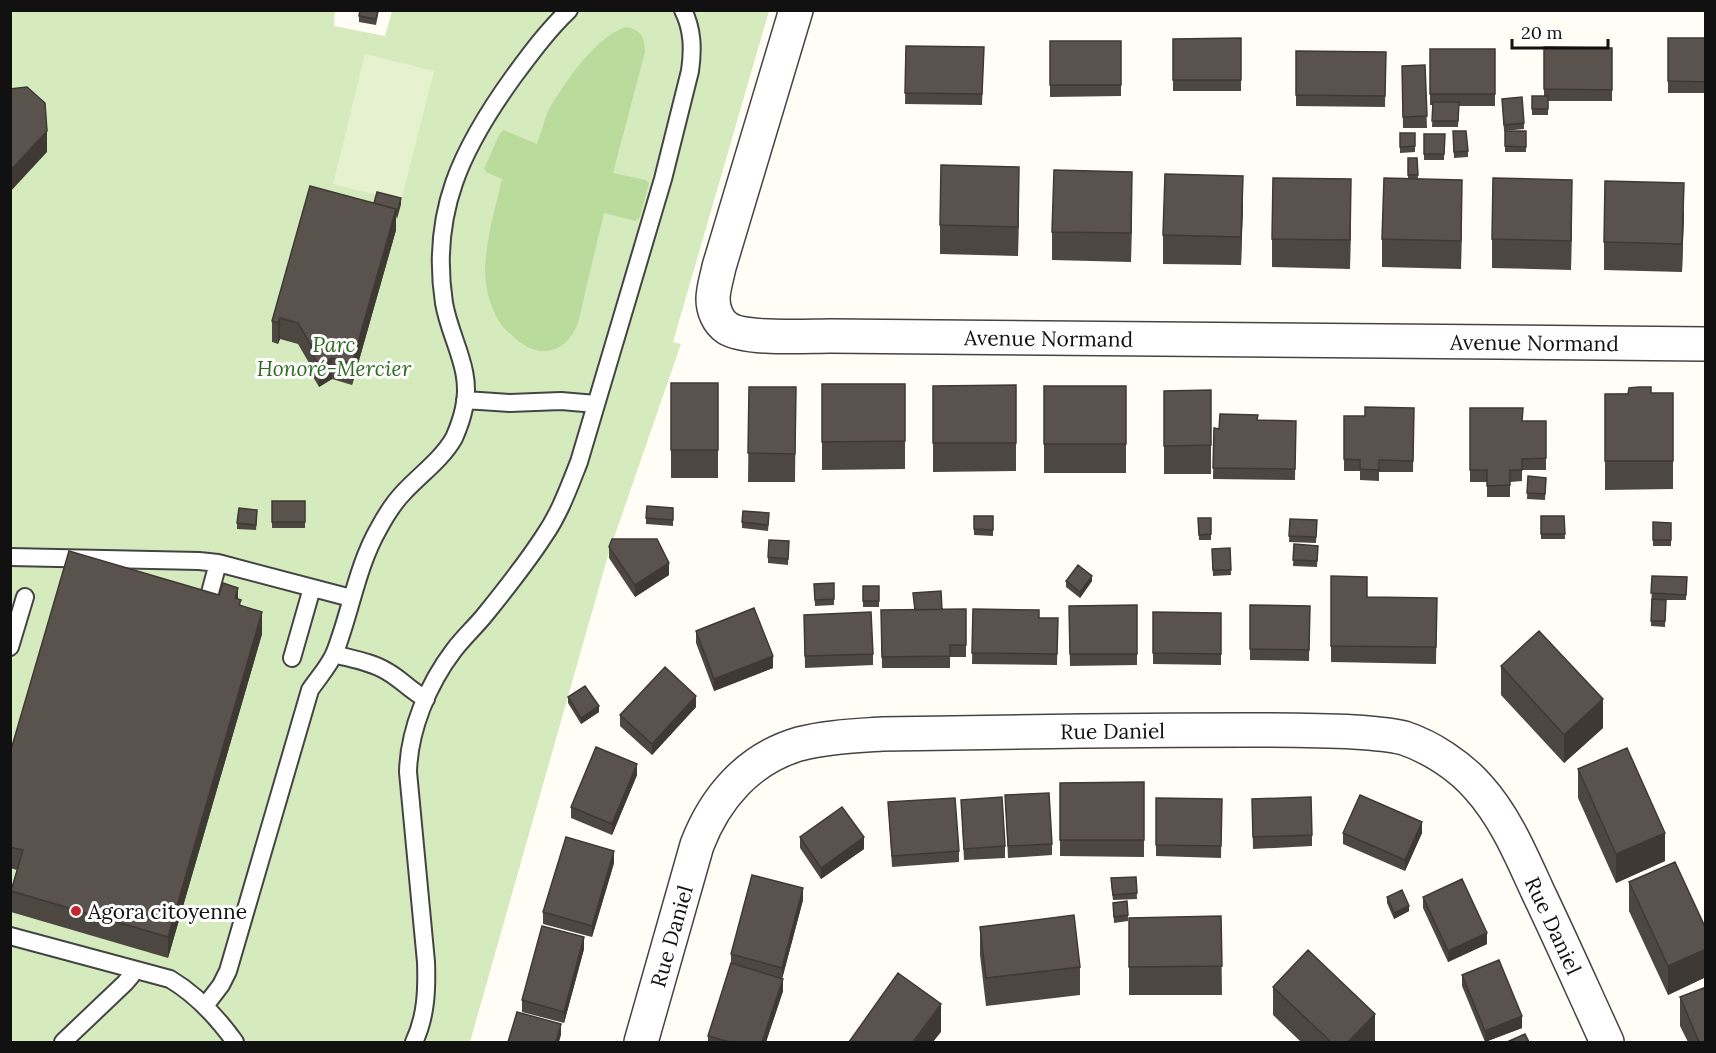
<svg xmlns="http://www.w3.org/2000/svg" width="1716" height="1053" font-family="Lora,serif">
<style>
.green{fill:#d5ebbd}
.forest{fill:#b9dc9c}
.pitch{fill:#e6f2cf}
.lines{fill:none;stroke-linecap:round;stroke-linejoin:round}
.lane-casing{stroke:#444;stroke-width:20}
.street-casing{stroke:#444;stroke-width:36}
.lane{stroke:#fff;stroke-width:16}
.street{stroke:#fff;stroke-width:33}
.wall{fill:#4d4742}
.shaded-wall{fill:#3f3936}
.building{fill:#5a524d;stroke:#3f3936;stroke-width:1.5}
.poi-dot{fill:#c4262e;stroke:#fff;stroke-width:2}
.labels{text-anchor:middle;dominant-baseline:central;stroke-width:6;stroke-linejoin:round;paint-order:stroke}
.street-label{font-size:21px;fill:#111;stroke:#fff}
.park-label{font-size:21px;font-style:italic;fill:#2f6b1f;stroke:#fff}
.poi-label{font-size:21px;fill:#111;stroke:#fff;text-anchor:start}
</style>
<rect width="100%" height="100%" fill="#fffdf5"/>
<path class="green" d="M10 11H335L334 26 385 36 392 11H769L673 342 681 344 609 552 470 1042H11Z"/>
<path class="forest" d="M626 27C641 30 645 37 645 52L613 173 646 180 649 183 640 217 636 221 604 213 578 323C566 353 541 360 516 339 512 335 506 331 502 326 494 315 488 298 486 284 481 257 496 206 502 179L486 172 484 169 500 133 504 130 537 144C542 131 545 115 552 104 567 79 597 36 626 27Z"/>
<path class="pitch" d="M365 54 434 71 401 201 333 184Z"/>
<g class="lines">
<defs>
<path id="lane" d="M465 400 510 403 561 401 596 404
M10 557 199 561 218 563 351 598
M205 611 218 563
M10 647 25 597
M334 654C352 659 372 662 388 672 402 680 411 691 426 699
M292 658 312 588
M10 936 170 979C197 995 217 1017 235 1042
M205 1006 221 985 228 971 310 690C318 678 330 665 335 652 351 611 357 566 379 528 386 515 394 502 405 491 421 474 442 459 454 438 458 429 462 418 464 408 473 370 450 339 444 303 430 212 462 148 514 76 531 53 548 30 569 10
M63 1042 125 983 131 976 133 969
M414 1042C426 1017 427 990 426 962L408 772C409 730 428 684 454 650 463 638 474 628 484 616 505 590 526 564 544 536 560 513 569 487 579 462L663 179 690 71C693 50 693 30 683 10"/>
<g id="street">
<path id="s1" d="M796 10 719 267C717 277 713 289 713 299 713 310 718 322 727 328 745 340 807 336 830 336L1706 344"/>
<path id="s2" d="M641 1042 697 845C715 798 748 759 799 744 825 737 854 736 882 734 1003 732 1124 730 1245 730 1281 730 1318 730 1354 732 1371 733 1388 734 1404 738 1431 747 1460 766 1479 788 1505 817 1521 855 1537 890 1561 940 1584 992 1607 1042"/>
</g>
</defs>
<use href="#lane" class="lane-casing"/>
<use href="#street" class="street-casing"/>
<use href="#lane" class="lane"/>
<use href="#street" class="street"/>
</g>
<path class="wall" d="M379 10 376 25 359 22V16Z
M1241 38V91H1173V39Z
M1668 38H1706V93H1668Z
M1050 41H1121V96L1050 97Z
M906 46 984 47 982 105 905 104Z
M1544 47 1612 48V101H1548V115H1532V96H1544Z
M1430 49H1495V106H1459L1458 127H1432L1433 105H1430Z
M1296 51 1386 52 1385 107 1296 106Z
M1425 65 1427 128H1403L1402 66Z
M1502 99 1524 123V129L1504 131Z
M1453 131 1468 151V157L1454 158Z
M1505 131H1526V152H1505Z
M1400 133H1415V152L1400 153Z
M1424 134H1445L1444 160H1424Z
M1408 158H1417L1418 179 1462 208 1461 269 1382 267V239L1408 178Z
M1019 195 1018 256 940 254V225Z
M1132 201 1131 262 1052 260V232Z
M374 203 401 204 396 219V230L352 385 332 379 319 387 312 375V368L298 344 280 339 278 344 272 342V321Z
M1243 204 1241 265 1163 264V235Z
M1351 208 1350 269 1272 267V239Z
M1572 208 1571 270 1492 268V239Z
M1684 212 1682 272 1604 270V242Z
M671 383H718V478H671Z
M822 384H905V469L822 470Z
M1016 385V471L933 472V386Z
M1044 386H1126V473H1044Z
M749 387H796L795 482H748Z
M1211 390V474H1164V391Z
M1651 393H1673V489L1605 490V394Z
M1414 408 1413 472H1379V481L1360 480V471H1344V416H1365Z
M1470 408 1522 421H1546V470H1522V481L1510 482V497H1487V482H1470Z
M1258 420 1296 421 1295 480 1213 479 1214 428 1219 429Z
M1528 476 1546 478 1545 500 1527 499Z
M272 501H305V528H272Z
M673 508V526L646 524V518Z
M257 516 256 530 237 529V523Z
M974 516H993V536L974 535Z
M1541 516H1564L1565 539H1541Z
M1198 518H1211V540H1199Z
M769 519 768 531 742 528V522Z
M1290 519 1317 520 1316 543 1289 542Z
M1653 522 1671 523V546H1653Z
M789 541 788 565 768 563V557Z
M1294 544 1318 546 1317 567 1293 566Z
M609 547 669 575 635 597 609 558Z
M1230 548 1231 575 1213 576 1212 549Z
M1331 576 1367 597 1437 598 1436 664 1331 662Z
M1652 576 1687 577 1686 600H1666L1665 627 1651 626Z
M1066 581H1092L1080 598 1066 587Z
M834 583V605L815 606 814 584Z
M863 586H879V607H863Z
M219 595 238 599 241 606 262 634 168 958 11 912V891L17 870 10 868V753Z
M1137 605V665L1070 666 1069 606Z
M1250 605 1310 606 1309 661 1250 660Z
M966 609V657H950V668H882L881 610Z
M973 609 1039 618H1058L1057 665 972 664Z
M1153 612 1221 613V665L1153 664Z
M804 615 873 654V665L805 668Z
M696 631 773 668 714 691 696 643Z
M1501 666 1603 728 1564 763 1501 695Z
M568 697 599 712 581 724 568 703Z
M696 707 652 755 620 726V715Z
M1578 769 1665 861 1616 883 1578 798Z
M637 775 612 835 571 818V807Z
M1144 782V857L1060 856V783Z
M1005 795 1052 844V855L1008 858Z
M1156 798 1222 799 1221 858 1156 856Z
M1252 799 1312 835V846L1253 849Z
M961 800 1005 846V858L964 860Z
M888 802 959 851V862L892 867Z
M1343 833H1422L1405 871 1343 844Z
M800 837 864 849 821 879 800 848Z
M614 863 592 937 543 924V912Z
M1136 877 1137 899 1113 900 1111 884Z
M1629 882 1706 929V977L1668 995 1629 911Z
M1387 897 1409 911 1394 919 1387 903Z
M1423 897 1487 944 1448 962 1423 908Z
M803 900 782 979 783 991 766 1042H708V1036L731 965V954Z
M1113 903 1128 915V921L1114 923Z
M1221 916 1222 995H1129V918Z
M980 927 1080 967V995L986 1006 980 955Z
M584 949 564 1023 522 1012V1000Z
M1462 975 1522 1028 1485 1042 1462 986Z
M1273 987 1375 1042H1301L1273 1015Z
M1680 997 1706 1042H1688L1680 1026Z"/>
<path class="shaded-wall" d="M47 131V152L10 192V171Z
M1019 167V195L1018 256V227Z
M1132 172V201L1131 262V233Z
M1243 176V204L1241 265V237Z
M1351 179V208L1350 269V240Z
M1462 180V208L1461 269V241Z
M1572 180V208L1571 270V241Z
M1684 183V212L1682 272V244Z
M401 198V204L397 219V213Z
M396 209V230L352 385V364Z
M280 318V339L278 344V323Z
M332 358V379L319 387V365Z
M669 563V575L635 597V585Z
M1092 576V581L1080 598V592Z
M238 588V609L235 598Z
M262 612V634L168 958V937Z
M773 656V668L714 691V679Z
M696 696V707L652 755V744Z
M1603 699V728L1564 763V735Z
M599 706V712L581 724V718Z
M637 764V775L612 835V824Z
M1422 822V833L1405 871V860Z
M1665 833V861L1616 883V854Z
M864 837V849L821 879V868Z
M614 851V863L592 937V926Z
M803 888V900L782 979V968Z
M1409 906V911L1394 919V913Z
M1487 933V944L1448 962V951Z
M584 937V949L564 1023V1012Z
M1706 949V977L1668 995V966Z
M783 979V991L766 1042H762Z
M941 1004V1032L933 1042H913Z
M1375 1014V1042H1348Z
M1522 1016V1028L1485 1042V1031Z
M561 1024V1035L559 1042H556Z"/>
<path class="building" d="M360 10H378L376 19 359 16Z
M1241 38V80H1173V39Z
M1668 38H1706V82L1668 81Z
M1050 41H1121V85H1050Z
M906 46 984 47 982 94 905 93Z
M1544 47 1612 48V90L1544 89Z
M1430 49H1495V94H1430Z
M1296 51 1386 52 1385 96 1296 95Z
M1425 65 1427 116 1403 117 1402 66Z
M27 87 45 103 47 131 10 171V89Z
M1532 96H1548V109H1532Z
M1522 97 1524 123 1504 125 1502 99Z
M1433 102H1459L1458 121H1432Z
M1453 131H1466L1468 151 1454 152Z
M1505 131H1526V147L1505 146Z
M1400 133H1415V146L1400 147Z
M1424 134H1445L1444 154H1424Z
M1408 158H1417L1418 175H1408Z
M941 165 1019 167 1018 227 940 225Z
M1054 170 1132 172 1131 233 1052 232Z
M1165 174 1243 176 1241 237 1163 235Z
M1273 178 1351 179 1350 240 1272 239Z
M1384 178 1462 180 1461 241 1382 239Z
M1493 178 1572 180 1571 241 1492 239Z
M1605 181 1684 183 1682 244 1604 242Z
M310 186 396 209 352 364 332 358 319 365 312 354V347L298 323 280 318 278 323 272 321Z
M377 192 401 198 397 213 396 209 374 203Z
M671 383H718V450H671Z
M822 384H905V441L822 442Z
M1016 385V443H933V386Z
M1044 386H1126V444H1044Z
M749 387H796L795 454 748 453Z
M1639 387H1651V393H1673V461H1605V394H1628L1629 388Z
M1211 390V445L1164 446V391Z
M1365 407 1414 408 1413 461 1379 460V470L1360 469V460L1344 459V416H1365Z
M1470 408H1523L1522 421H1546V458L1522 459V470H1510V485L1487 486V470H1470Z
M1220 414 1258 415 1257 420 1296 421 1295 469 1213 468 1214 428 1219 429Z
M1528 476 1546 478 1545 494 1527 493Z
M272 501H305V522H272Z
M647 506 673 508V520L646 518Z
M239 508 257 510 256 525 237 523Z
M743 511 769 513 768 525 742 522Z
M974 516H993V530L974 529Z
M1541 516H1564L1565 534H1541Z
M1198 518H1211V534L1199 535Z
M1290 519 1317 520 1316 537 1289 536Z
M1653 522 1671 523V540H1653Z
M612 539H657L669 563 635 585 609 547Z
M769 540 789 541 788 559 768 557Z
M1294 544 1318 546 1317 561 1293 560Z
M1230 548 1231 570H1213L1212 549Z
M69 551 219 595 223 583 238 588 235 598 241 600 239 605 262 612 168 937 11 891 23 850 10 847V753Z
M1078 565 1092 576 1080 592 1066 581Z
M1331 576 1367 577V597L1437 598 1436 647 1331 646Z
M1652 576 1687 577 1686 595 1651 593Z
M834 583V599L815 600 814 584Z
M863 586H879V601H863Z
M941 591 942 610H915L913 593Z
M1652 599 1666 600 1665 621H1651Z
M1137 605V654H1070L1069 606Z
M1250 605 1310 606 1309 650 1250 649Z
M754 608 773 656 714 679 696 631Z
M966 609V645H950V656L882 657 881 610Z
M973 609 1039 610V618H1058L1057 654 972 653Z
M871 612 873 654 805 656 804 615Z
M1153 612 1221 613V654L1153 653Z
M1539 631 1603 699 1564 735 1501 666Z
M665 667 696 696 652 744 620 715Z
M585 686 599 706 581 718 568 697Z
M596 747 637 764 612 824 571 807Z
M1627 748 1665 833 1616 854 1578 769Z
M1144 782V840H1060V783Z
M1049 793 1052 844 1008 846 1005 795Z
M1360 795 1422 822 1405 860 1343 833Z
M1002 797 1005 846 964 849 961 800Z
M1311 797 1312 835 1253 837 1252 799Z
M955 798 959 851 892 856 888 802Z
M1156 798 1222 799 1221 846 1156 845Z
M842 807 864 837 821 868 800 837Z
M566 837 614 851 592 926 543 912Z
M1675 862 1706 929V949L1668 966 1629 882Z
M752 875 803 888 782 968 731 954Z
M1136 877 1137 893 1113 895 1111 878Z
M1462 879 1487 933 1448 951 1423 897Z
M1402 890 1409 906 1394 913 1387 897Z
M1127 901 1128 915 1114 917 1113 903Z
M1074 915 1080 967 986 978 980 927Z
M1221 916 1222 966 1129 967V918Z
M542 926 584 937 564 1012 522 1000Z
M1308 950 1375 1014 1348 1042H1331L1273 987Z
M1499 960 1522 1016 1485 1031 1462 975Z
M731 963 783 979 762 1042H730L708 1036Z
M898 973 941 1004 913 1042H849Z
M1706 987V1042H1699L1680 997Z
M517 1012 561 1024 556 1042H508Z
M1525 1034 1529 1042H1507Z"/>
<circle class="poi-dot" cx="76" cy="911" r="6"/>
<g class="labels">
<g class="street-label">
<text stroke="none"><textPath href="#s1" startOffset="657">Avenue Normand</textPath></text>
<text stroke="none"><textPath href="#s1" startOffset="1143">Avenue Normand</textPath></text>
<text stroke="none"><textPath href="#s2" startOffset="668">Rue Daniel</textPath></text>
<text stroke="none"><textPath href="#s2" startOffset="1208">Rue Daniel</textPath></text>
<text stroke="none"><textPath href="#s2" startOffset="110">Rue Daniel</textPath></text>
</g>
<g class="park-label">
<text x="334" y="344">Parc<tspan x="334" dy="24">Honoré-Mercier</tspan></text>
</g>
<g class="poi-label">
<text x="88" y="911">Agora citoyenne</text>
</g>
</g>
<rect width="1716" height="1053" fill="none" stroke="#111111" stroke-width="24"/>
<path d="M1512 39v9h96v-9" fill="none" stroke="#111111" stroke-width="3"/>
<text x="1521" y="39" font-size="18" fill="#111111" stroke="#ffffff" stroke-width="4.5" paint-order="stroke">20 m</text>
</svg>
